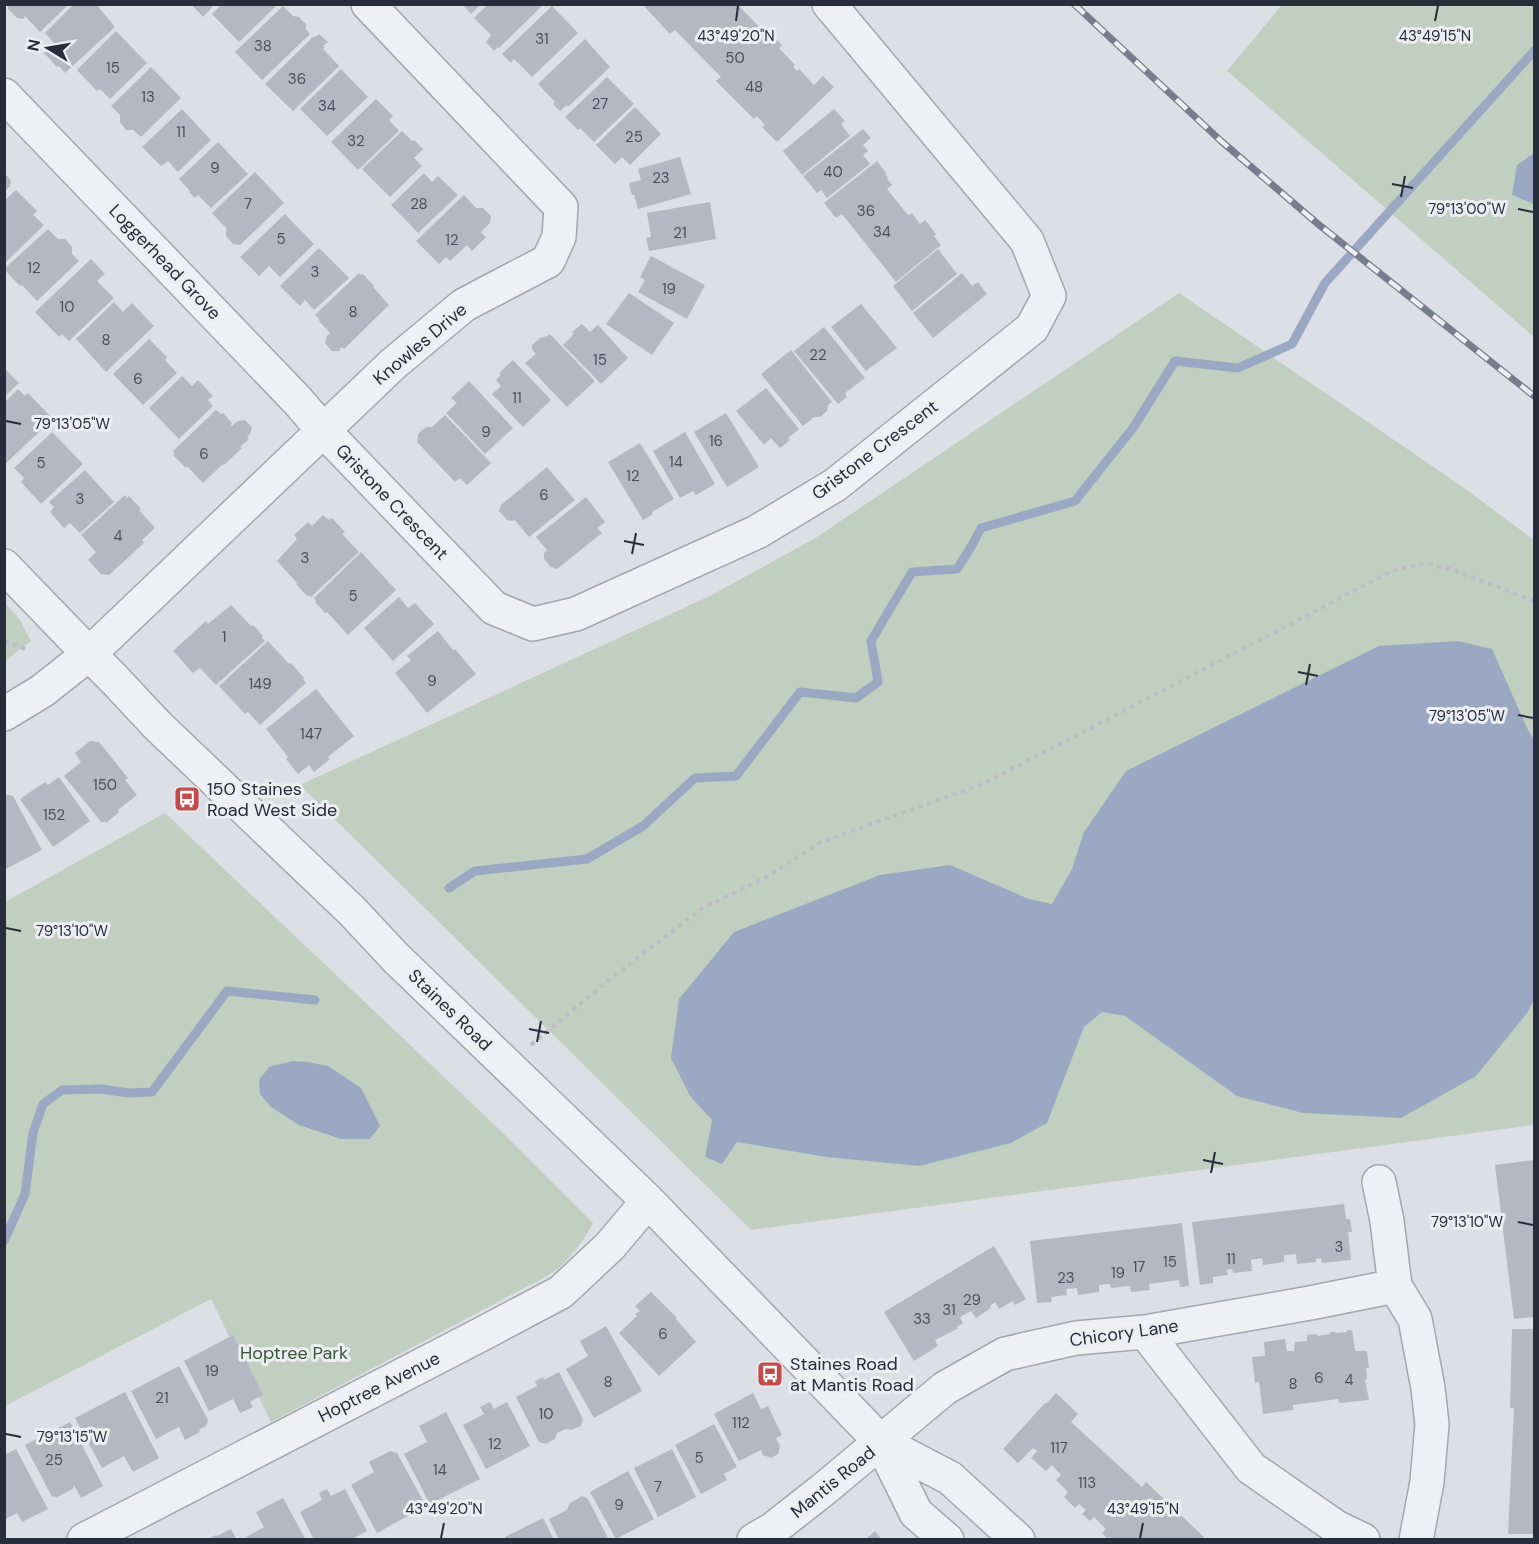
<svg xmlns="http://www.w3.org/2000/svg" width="1539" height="1544" font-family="'DM Sans',sans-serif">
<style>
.green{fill:#c0cfbf}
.water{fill:#9ba8c3}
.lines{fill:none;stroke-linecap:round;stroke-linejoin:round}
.stream{stroke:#9ba8c3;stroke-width:9}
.building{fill:#b5b8c2}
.minor-casing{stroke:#a3a6af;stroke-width:36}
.path{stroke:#bbbdc4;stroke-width:4;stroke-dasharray:4.5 4.5;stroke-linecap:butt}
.minor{stroke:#eff0f4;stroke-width:33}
.rail-casing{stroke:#787d8e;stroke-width:7}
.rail{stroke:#eceef4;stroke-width:4.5;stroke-dasharray:14;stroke-linecap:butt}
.ticks{fill:none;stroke:#282c3b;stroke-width:2}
.labels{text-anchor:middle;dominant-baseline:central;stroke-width:6;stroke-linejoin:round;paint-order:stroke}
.number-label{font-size:15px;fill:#4b4f5d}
.street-label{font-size:18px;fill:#282c3b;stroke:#eceef4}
.poi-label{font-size:18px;fill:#282c3b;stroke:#eceef4;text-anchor:start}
.park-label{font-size:18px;fill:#375536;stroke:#eceef4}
.ticks-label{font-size:15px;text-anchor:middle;fill:#282c3b;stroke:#eceef4;stroke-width:6;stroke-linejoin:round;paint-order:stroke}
</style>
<rect width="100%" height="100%" fill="#dddfe6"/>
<path class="green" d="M1282 5H1534V337L1227 71Z
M1179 293 1460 485 1534 540V1125L751 1230 300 785 712 595 817 537Z
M5 603 20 620 31 641 5 661Z
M165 813 501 1131 593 1223C586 1237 573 1255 561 1266 551 1275 536 1282 524 1288L271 1422 211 1299 5 1406V902Z"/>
<path class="water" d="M1534 153V204L1512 195 1517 165Z
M1458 641 1492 649 1527 728 1534 740V999L1528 1012 1476 1076 1401 1118 1303 1113 1237 1096 1125 1016 1102 1012 1084 1027 1047 1123 1011 1143 919 1166 827 1157 737 1142 722 1164 705 1157 712 1120 690 1096 671 1058 679 999 734 932 880 875 950 865 1029 899 1052 904 1072 869 1084 832 1126 771 1379 646Z
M292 1061 308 1062 328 1066 361 1088 380 1126 370 1139H341L299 1125 271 1107 260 1094 259 1080 269 1067Z"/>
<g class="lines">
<path class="stream" d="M449 888 475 871 587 859 643 826 695 778 736 776 800 692 856 698 878 682 871 641 912 572 957 569 971 547 981 528 1075 501 1133 428 1175 361 1238 368 1292 344 1325 283 1534 51
M4 1241 25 1194 33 1133 43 1104 62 1090 101 1089 128 1093 152 1092 227 991 315 1000"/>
</g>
<path class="building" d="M8 4H69L40 32 25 16 23 19 17 18 8 9Z
M74 4H96L115 27 65 73 59 66 57 67 44 53 54 43 45 33Z
M191 4H215L203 17Z
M222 4H278L239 42 212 14Z
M462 4H481L471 14Z
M488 4H544L499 48 498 47 494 51 486 42 491 35 474 18Z
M642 4H737L769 37 771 34 782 45 779 48 795 65 793 67 797 71 799 69 814 85 823 76 834 87 777 142 762 127 765 125 757 116 754 119 716 81 721 77 675 30 670 34Z
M283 6 293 16 299 17 306 24V30L310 34 262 80 235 52Z
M552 6 578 33 532 77 514 59 511 63 502 54Z
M116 31 147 63 110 99 100 89 97 91 77 70Z
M319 34 328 42 323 46 325 47 323 49 339 66 293 111 265 84 314 36 315 37Z
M585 39 610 67 568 107 567 105 560 111 553 104 555 102 538 84Z
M151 67 181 98 141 137 133 130H126L120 122V115L111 106Z
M341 69 368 97 327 136 300 109Z
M607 77 634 104 594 142 580 128 578 130 565 117Z
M376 99 393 116 389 120 399 131 358 170 331 142Z
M635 107 661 134 630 165 622 157 615 164 596 145Z
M182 109 211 140 178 172 168 161 161 166 142 147Z
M834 109 845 121 841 124 850 136 802 175 783 151Z
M863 129 871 138 863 145 868 151 863 155 870 164 827 198 821 190 817 193 803 176Z
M402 131 412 141 414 140 423 149 414 158 422 166 390 197 362 169Z
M218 142 248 174 211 208 198 195 195 198 189 192 190 191 179 179Z
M680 157 691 194 638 209 634 195H632L629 183 641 180 638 169Z
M877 161 886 173 885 174 888 178 887 179 892 185 887 189 908 215 912 213 920 224 925 220 936 234 934 236 941 245 896 282 842 214 836 218 824 203Z
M255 172 284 203 240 245 233 244 226 236V230L227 229 212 213Z
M4 173 11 180 10 186 4 192Z
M424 173 432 182 438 176 458 195 418 233 391 205Z
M16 190 37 211 33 215 44 225 6 262 4 260V201Z
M464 195 476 208H483L491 216 490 223 481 232 486 237 472 251 467 245 450 261 446 257 439 264 416 241Z
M710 202 716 239 649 251 646 238 651 237 647 213Z
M285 214 314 244 280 277 269 266 259 276 240 257Z
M48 229 58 239H65L72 247V254L79 261 37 301 22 285 20 286 4 269Z
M319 248 349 278 314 310 305 300 300 306 280 286Z
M938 249 957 274 912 311 893 286Z
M651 256 705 285 687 319 638 292 645 280 640 277Z
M91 259 105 274 97 281 114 298 69 341 62 334 59 337 35 312Z
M359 273 361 275 363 274 374 286 373 287 389 305 344 349 342 347 339 351H332L325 343 327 336 330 333 319 321 320 320 315 315Z
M962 273 972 286 978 282 987 294 933 338 913 313Z
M629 293 674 323 652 355 606 324Z
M114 302 123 312 132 303 154 326 106 372 76 339Z
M861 304 897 348 866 371 831 327Z
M582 324 590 332 598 325 628 358 601 384 563 345 574 334 572 332Z
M824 327 865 378 845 393 847 397 838 404 794 351Z
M550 334 595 381 567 407 525 363 536 354 532 350V345L540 338 547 336Z
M149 339 167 357 165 360 177 373 143 405 113 374Z
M791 350 832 402 828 405 827 411 820 417H814L803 426 761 374Z
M513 360 551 400 523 427 492 394 501 386 496 380 501 375 499 373Z
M4 368 19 383 4 397Z
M182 376 192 386 198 380 213 396 208 400 213 406 179 439 149 408Z
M469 381 513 428 485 454 446 413 457 403 451 398Z
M766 388 799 429 788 438 790 440 780 448 771 438 764 445 736 411Z
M18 389 25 396 28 393 53 419 4 465V403Z
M216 410 221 414 223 413 232 423 231 425 232 426 238 421 245 420 252 428 250 434 247 437 249 439 240 447 242 448 224 465 223 464 203 483 187 466 186 468 173 455 175 454 173 451Z
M726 413 759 467 727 487 694 432Z
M445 415 491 463 467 485 460 478 455 482 417 442 418 434 426 427H432Z
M52 432 83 464 41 504 21 482 24 478 14 468Z
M685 432 715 484 696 495 693 491 680 498 653 451Z
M640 443 674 499 652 512 653 514 643 520 608 462Z
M547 467 575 500 529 537 514 519 513 521 507 520 499 511 501 505Z
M85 470 114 502 80 533 70 523 64 528 50 512 54 507 49 502Z
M125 495 127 498 129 496 141 509 139 510 155 528 142 540 144 543 109 575 101 574 88 560 96 552 81 535Z
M586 497 605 522 597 528 602 533 557 569 551 567 544 559V553L547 550 536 537Z
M323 515 329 520 332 518 345 532 342 534 359 552 311 597 308 595 307 596 296 584 297 583 277 561 297 539 294 535 308 522 312 526Z
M361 552 396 590 348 635 327 612 325 613 315 602 316 601 314 598Z
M399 597 408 608 415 603 434 624 393 661 364 628Z
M231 605 251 626 253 625 263 636 262 638 265 641 216 685 200 668 193 673 173 651 206 621 208 624Z
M438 631 453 650 455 649 476 674 427 713 395 673 411 660 407 656Z
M268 641 289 664 291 663 304 678 303 679 306 683 260 725 248 712 245 714 219 686Z
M316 689 354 736 328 757 330 759 314 772 309 765 298 774 286 759 288 757 266 729Z
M90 741 99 742 128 778 125 780 137 795 118 810 119 812 106 823 105 821 102 823 64 776 81 762 75 753Z
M59 777 90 821 53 847 20 799 45 782 48 785Z
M8 795 13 796 42 850 4 870V796Z
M1534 1160V1317L1514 1319 1495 1165Z
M1344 1204 1346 1219H1350L1352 1232H1348L1351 1260 1322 1263 1321 1258 1316 1259V1262L1297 1264 1296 1254 1284 1255V1262L1263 1265 1262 1258 1251 1260 1252 1271 1233 1273 1232 1269 1227 1270 1228 1275 1213 1277V1283L1200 1285 1192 1222Z
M1182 1223 1189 1286 1180 1287 1179 1280 1149 1284 1150 1290 1131 1292 1130 1286 1111 1288 1110 1284 1099 1285V1292L1078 1295 1077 1288 1066 1289 1067 1295 1051 1297 1052 1302 1037 1303 1030 1241Z
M994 1246 1026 1299 1015 1305 1013 1301 999 1309 995 1302 990 1306 991 1308 976 1318 971 1311 960 1317 963 1323 957 1327V1329L935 1340 938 1346 914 1361 884 1312Z
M651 1292 677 1318 676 1319 696 1342 659 1376 619 1333 637 1316 635 1314 640 1311 635 1306Z
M606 1326 642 1391 594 1418 566 1369 588 1356 580 1341Z
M1512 1329H1534V1534H1508L1514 1408H1510Z
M1347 1330H1352L1355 1351H1367L1369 1368H1366L1367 1379 1365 1380 1369 1400 1339 1403 1338 1399 1293 1405V1410L1263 1414 1259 1382 1255 1383 1252 1357 1265 1356 1264 1342 1285 1339 1287 1351H1294L1295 1342 1307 1341V1335L1317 1334V1336L1330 1334V1332H1335L1336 1333 1347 1332Z
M233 1335 263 1395 250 1402 253 1407 240 1413 233 1399 209 1411 184 1361Z
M179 1366 208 1420 206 1426 199 1430 200 1432 185 1440 179 1427 156 1439 131 1391Z
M559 1372 583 1419 581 1426 571 1430 566 1429 557 1433 555 1439 546 1444 539 1442 516 1397 537 1386 535 1381 543 1377 544 1380Z
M125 1392 159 1458 133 1472 124 1456 102 1468 75 1418Z
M753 1393 761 1409 768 1406 782 1435 776 1438 780 1446 778 1454 771 1458 763 1455 761 1450 739 1461 714 1414Z
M1056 1393 1078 1414 1071 1422 1142 1487 1146 1482 1204 1537 1202 1540H1111L1109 1537 1107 1538 1102 1533 1106 1529 1094 1517 1090 1521 1082 1514 1086 1510 1079 1504 1075 1508 1064 1497 1068 1492 1056 1480 1061 1475 1052 1465 1046 1471 1031 1458 1037 1451 1033 1448 1018 1463 1003 1449 1045 1403 1046 1404Z
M490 1402 494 1409 507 1402 530 1446 486 1469 463 1425 484 1414 480 1407Z
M446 1412 480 1479 430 1504 404 1454 427 1442 419 1426Z
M70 1422 103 1486 81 1498 74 1485 73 1486 74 1488 56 1498 55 1496 52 1497 25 1445Z
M714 1424 737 1467 724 1474 727 1480 701 1494 675 1445Z
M16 1449 48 1509 22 1522 17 1513 4 1520V1455Z
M672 1449 696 1497 658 1517 634 1468Z
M390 1451 397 1453 426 1506 377 1533 351 1485 374 1472 369 1462Z
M628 1471 654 1519 616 1539 590 1492Z
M327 1489 331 1496 345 1489 367 1531 351 1540H314L300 1512 322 1500 319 1493Z
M582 1496 588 1499 609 1540H559L549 1519 567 1510 570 1503Z
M283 1498 306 1540H241L264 1527 256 1512Z
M543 1518 554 1540H506L505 1537Z
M231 1529 237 1540H207L216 1535 217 1536Z
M875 1531 882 1540H865Z"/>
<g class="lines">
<defs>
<path id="minor" d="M4 95 297 400 323 430 494 608 533 624 576 614 757 532 835 485 1032 328 1049 296 1027 241 840 17 829 4
M4 566 89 654 114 679 157 725 352 911 396 958 648 1201 881 1442 916 1513 947 1540
M4 714 42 691 89 654 393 364 464 305 548 261 559 237 561 207 368 4
M1379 1182 1387 1221 1395 1286 1415 1319 1428 1388 1432 1424 1427 1482 1416 1540
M1145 1332 1251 1468 1336 1527 1363 1540
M881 1442 950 1478 1018 1540
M84 1540 478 1336 561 1292 610 1246 648 1201
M754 1540 773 1529 824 1489 945 1388 1005 1354 1076 1338 1145 1332 1310 1303 1395 1286"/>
</defs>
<use href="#minor" class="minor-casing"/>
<path class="path" d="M4 641 28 650
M531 1045 608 981 701 909 765 878 821 842 983 784 1392 571 1425 563 1454 570 1534 601"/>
<use href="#minor" class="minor"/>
<defs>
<path id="rail" d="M1074 4 1221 141 1318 224 1534 396"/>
</defs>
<use href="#rail" class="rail-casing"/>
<use href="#rail" class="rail"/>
</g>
<path class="ticks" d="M736 21 738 6M1435 21 1438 6M1392 184 1413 188M1401 197 1405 176M1518 209 1533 212M6 421 21 424M624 541 644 545M632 554 636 533M1298 672 1318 676M1306 685 1310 664M1518 715 1533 718M6 928 21 931M529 1029 549 1033M537 1042 541 1021M1203 1160 1223 1164M1211 1173 1215 1152M1518 1222 1533 1225M6 1434 21 1437M441 1538 444 1523M1140 1538 1143 1523"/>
<defs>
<symbol id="bus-square" viewBox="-11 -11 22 22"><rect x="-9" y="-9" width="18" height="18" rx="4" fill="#c24c4b" stroke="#eceef4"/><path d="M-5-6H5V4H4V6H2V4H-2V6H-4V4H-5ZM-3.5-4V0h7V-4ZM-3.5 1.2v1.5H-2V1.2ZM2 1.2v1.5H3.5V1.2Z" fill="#fff"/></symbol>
</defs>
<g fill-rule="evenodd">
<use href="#bus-square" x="172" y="784" width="30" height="30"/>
<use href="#bus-square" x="755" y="1359" width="30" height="30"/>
</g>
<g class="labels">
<g class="number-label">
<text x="542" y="39">31</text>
<text x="263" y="46">38</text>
<text x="735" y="58">50</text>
<text x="113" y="68">15</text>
<text x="297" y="79">36</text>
<text x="754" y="87">48</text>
<text x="148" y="97">13</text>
<text x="600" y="104">27</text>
<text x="327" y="106">34</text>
<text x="181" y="132">11</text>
<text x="634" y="137">25</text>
<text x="356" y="141">32</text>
<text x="215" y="168">9</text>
<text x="833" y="172">40</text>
<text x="661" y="178">23</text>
<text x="248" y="204">7</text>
<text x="419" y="204">28</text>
<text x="866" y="211">36</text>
<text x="882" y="232">34</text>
<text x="680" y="233">21</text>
<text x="281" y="239">5</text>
<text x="452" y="240">12</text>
<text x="34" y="268">12</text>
<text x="315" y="272">3</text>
<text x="669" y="289">19</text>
<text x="67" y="307">10</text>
<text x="353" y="312">8</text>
<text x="106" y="340">8</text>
<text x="818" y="355">22</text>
<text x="600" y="360">15</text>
<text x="138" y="379">6</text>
<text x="517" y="398">11</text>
<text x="486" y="432">9</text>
<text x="716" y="441">16</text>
<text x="204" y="454">6</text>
<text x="676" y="462">14</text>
<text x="41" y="463">5</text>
<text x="633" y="476">12</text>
<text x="544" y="495">6</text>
<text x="80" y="499">3</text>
<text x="118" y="536">4</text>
<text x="305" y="558">3</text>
<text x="353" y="596">5</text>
<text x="224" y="637">1</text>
<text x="432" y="681">9</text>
<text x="260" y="684">149</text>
<text x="311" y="734">147</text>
<text x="105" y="785">150</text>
<text x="54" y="815">152</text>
<text x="1339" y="1247">3</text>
<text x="1231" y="1259">11</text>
<text x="1170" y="1262">15</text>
<text x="1139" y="1267">17</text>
<text x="1118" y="1273">19</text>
<text x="1066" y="1278">23</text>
<text x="972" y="1300">29</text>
<text x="949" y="1310">31</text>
<text x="922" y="1319">33</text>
<text x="663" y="1334">6</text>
<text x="212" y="1371">19</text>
<text x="1319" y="1378">6</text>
<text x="1349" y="1380">4</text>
<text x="608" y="1382">8</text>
<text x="1293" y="1384">8</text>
<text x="162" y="1398">21</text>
<text x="546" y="1414">10</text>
<text x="741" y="1423">112</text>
<text x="495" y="1444">12</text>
<text x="1059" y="1448">117</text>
<text x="699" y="1458">5</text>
<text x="54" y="1460">25</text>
<text x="440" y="1470">14</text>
<text x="1087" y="1483">113</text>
<text x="658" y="1487">7</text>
<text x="619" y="1505">9</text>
</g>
<g class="street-label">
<text transform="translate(165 262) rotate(46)">Loggerhead Grove</text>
<text transform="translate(420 344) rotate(-40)">Knowles Drive</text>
<text transform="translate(875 450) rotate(-37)">Gristone Crescent</text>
<text transform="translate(392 502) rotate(46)">Gristone Crescent</text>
<text transform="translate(450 1010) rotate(44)">Staines Road</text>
<text transform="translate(1124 1333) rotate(-8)">Chicory Lane</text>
<text transform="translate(379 1387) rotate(-27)">Hoptree Avenue</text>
<text transform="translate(833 1482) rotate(-39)">Mantis Road</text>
</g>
<g class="poi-label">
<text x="207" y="789">150 Staines<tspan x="207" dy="21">Road West Side</tspan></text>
<text x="790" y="1364">Staines Road<tspan x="790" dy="21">at Mantis Road</tspan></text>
</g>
<g class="park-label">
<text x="294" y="1353">Hoptree Park</text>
</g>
</g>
<g class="ticks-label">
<text x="736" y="41">43°49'20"N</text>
<text x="1435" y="41">43°49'15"N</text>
<text x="1467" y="214">79°13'00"W</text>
<text x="72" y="429">79°13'05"W</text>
<text x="1467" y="721">79°13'05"W</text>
<text x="72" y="936">79°13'10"W</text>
<text x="1467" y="1227">79°13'10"W</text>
<text x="72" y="1442">79°13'15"W</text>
<text x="444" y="1514">43°49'20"N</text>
<text x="1143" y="1514">43°49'15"N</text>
</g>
<rect width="1539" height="1544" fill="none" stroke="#282c3b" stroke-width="12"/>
<g transform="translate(48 48) rotate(281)" stroke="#eceef4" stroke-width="4.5" paint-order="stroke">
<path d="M0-4.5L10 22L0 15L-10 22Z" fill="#282c3b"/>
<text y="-9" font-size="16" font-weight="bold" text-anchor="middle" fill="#282c3b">N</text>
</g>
</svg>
